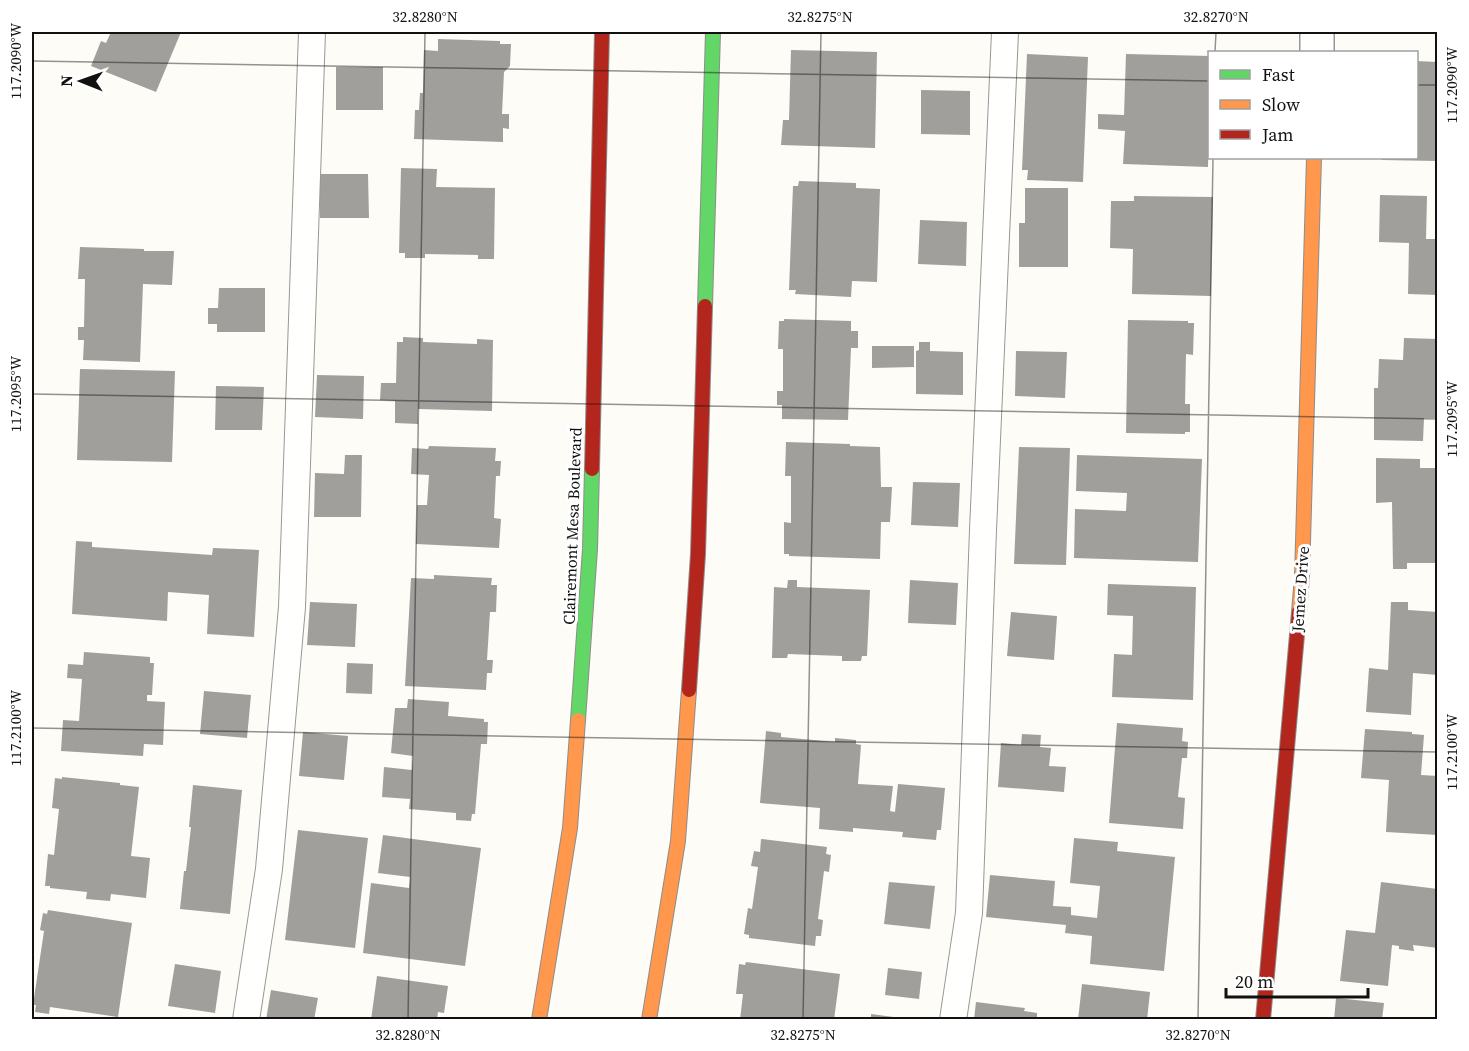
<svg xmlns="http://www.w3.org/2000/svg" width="1469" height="1051" font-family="'Source Serif 4',serif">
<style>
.building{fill:#a19f9c}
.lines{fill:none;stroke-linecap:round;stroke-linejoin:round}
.lane-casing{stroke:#979795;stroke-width:28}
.street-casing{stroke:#979795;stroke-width:36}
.fast-casing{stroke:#8e8d8b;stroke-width:16}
.slow-casing{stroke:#8e8d8b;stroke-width:16}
.jam-casing{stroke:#8e8d8b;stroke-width:16}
.lane{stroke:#fffffe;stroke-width:26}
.street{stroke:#fffffe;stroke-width:33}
.fast{stroke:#63d668;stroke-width:14}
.slow{stroke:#ff974d;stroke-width:14}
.jam{stroke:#b3261e;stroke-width:14}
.ticks{fill:none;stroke:#111;stroke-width:1.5;stroke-opacity:0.45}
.labels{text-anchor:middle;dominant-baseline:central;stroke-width:6;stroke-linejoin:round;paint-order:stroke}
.street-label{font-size:16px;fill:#111;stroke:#fff}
.neatline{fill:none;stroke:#111;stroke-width:2}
.ticks-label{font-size:15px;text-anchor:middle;fill:#111}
</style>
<rect width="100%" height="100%" fill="#fdfcf7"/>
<path class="building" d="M111 32H181L156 92 91 66 101 41 106 43Z
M438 39 500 41V44H511L510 66 504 72 502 114H509V129L503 128V142L414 139 415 110H419L420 93H423L424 50 438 51Z
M791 50 877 52 875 148 781 145 783 120H789Z
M1027 54 1088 57 1083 182 1027 180 1028 170H1022Z
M1126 54 1210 56 1208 167 1123 164 1125 131 1098 129V114L1124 115Z
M1416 61 1438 62V161L1382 160V158H1416Z
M336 67H383V110H336Z
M921 90 970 91V135L921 134Z
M401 168 437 169 436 187 495 188 494 259H478V255L425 254V258H405V253H399Z
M320 174H368L369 218H320Z
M799 181 856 183V188L880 189 877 282 852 281 851 297 795 294 796 290H789L793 186H798Z
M1025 188H1068V267H1019V223H1025Z
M1380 195 1427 196 1426 239H1438V295L1408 294 1409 243 1379 242Z
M1134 196 1213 197 1211 296 1132 294 1133 249 1110 248 1111 201H1134Z
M920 220 967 222 966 266 918 264Z
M80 247 144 249V251H174L172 285 143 284 140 362 83 360 84 340H78V327H84L85 279H78Z
M219 288H265V332H217V324H208V308H218Z
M784 319 851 321V331H858V348H851L848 420 782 419V405H777V391H783V349H778L779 321H784Z
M1128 320 1188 321V323H1194L1193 355 1186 354 1185 404H1190V432H1185V434L1126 433Z
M403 337 423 338V342L477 344V339L493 340 492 411 418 409V424L395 423V401L380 400 381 383H396L397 342H403Z
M1404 338 1438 339V418H1424L1423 441 1374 440V388H1378L1379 359 1403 360Z
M919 342H930V351L963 352V395L916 394V351L919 350Z
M872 346H914V367L872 368Z
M1016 351 1067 352 1065 398 1015 396Z
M80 369 175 371 172 462 77 460Z
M317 375 364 376 363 419 315 417Z
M216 386 264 387 262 430H215Z
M786 442 850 444V446L880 447 881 487H892L890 522H881L880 559 789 556V554H784V522L791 523V476H785Z
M429 446 496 448 495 461H501L500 476H496L494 518 501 519 499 548 416 544 417 505H427L429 475 411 474 412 448 428 449Z
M1019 447 1070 448 1066 565 1014 564Z
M345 455H362L361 517H314L315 473 344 474Z
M1077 455 1202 459 1198 562 1074 558 1075 509 1126 511 1127 493 1076 491Z
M1376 458 1420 459V468H1438V563H1407V569H1393L1392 502 1376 503Z
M913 482 960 483 958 527 911 525Z
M76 541 92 542V547L212 555 213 548 259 550 254 637 207 634 209 595 168 592 167 621 72 614Z
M434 575 492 578 491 585H497L496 612H490L487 660H493L492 673H487L486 690 405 686 411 578 434 579Z
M788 580H797V587L870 590 867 656H862L861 661H842V656L788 654 787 658H772L774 587 787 588Z
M910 580 958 583 956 625 908 623Z
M1108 584 1196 587 1193 700 1112 697 1114 654 1132 655 1133 616 1107 615Z
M310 602 357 604 355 647 307 645Z
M1391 602H1408V610L1438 612V675L1413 673 1411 715 1366 712 1369 668 1388 670Z
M1011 612 1057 616 1054 660 1007 656Z
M84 652 150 657V663H154L152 695H147V701L165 702 163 745 144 744 143 756 61 751 63 720 79 721 82 679 67 678 68 664 83 665Z
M347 663 373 664 372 694 346 693Z
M204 691 251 695 247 738 200 734Z
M408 699 449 702 448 716 484 719V722H488L487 744H481L475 814H472L471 821 456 820V813L409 809 410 799 382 797 384 767 412 770 413 756 391 753 395 708H407Z
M1117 723 1183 728 1182 741 1188 742 1187 758H1182L1178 797 1185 798 1183 829 1109 823Z
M1365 729 1412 732V734L1424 735 1421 775 1438 776V835L1386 832 1389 780 1361 778Z
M766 731 781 733V737L835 742V738L856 740V744L861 745 858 784 893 786 890 811 895 812 898 784 945 788 941 830H937L936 840 902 837 903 832 853 828V832L819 829 820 808 760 803Z
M303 732 348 736 344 780 299 776Z
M1022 734 1041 735 1040 747 1051 748 1049 766 1066 767 1064 792 998 787 1001 743 1021 745Z
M62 777 120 783V785L139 787 131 856 150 858 146 898 111 894 110 901 86 899 87 892 50 888V886H45L48 854 54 855 59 809 52 808 55 778 62 779Z
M193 785 242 790 230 914 180 909 184 871H186L191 827H189Z
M298 830 368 838 355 948 285 940Z
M383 835 481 848 465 966 363 953 371 883 409 888 410 877 378 873Z
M1074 838 1118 842 1117 851 1175 857 1164 971 1090 964 1092 936 1065 933 1066 925 986 917 990 875 1055 881 1053 906 1071 907V915L1097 918 1100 886 1070 883Z
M761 839 827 847 826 854 831 855 829 872 824 871 818 919 823 920 821 936H816L815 946 749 938V935L744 934 748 908 752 909 758 867 751 866 754 851 760 852Z
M889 882 935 886 930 929 884 924Z
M1381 882 1438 889V948L1413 945 1414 951 1399 949V946L1392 945 1388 986 1340 981 1346 930 1375 933Z
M48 910 132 923 118 1017 50 1007 49 1014 35 1012 36 1005H33L44 931 40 930 43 913 47 914Z
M746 962 840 974 834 1020H740L743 994H736L739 964 745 965Z
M175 964 221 971 215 1013 168 1006Z
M888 968 922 972 919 999 885 995Z
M377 976 448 986 444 1013 438 1012 437 1020H371Z
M1082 984 1150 992 1147 1020H1078Z
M271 990 318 998 314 1020H266Z
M1336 998 1384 1003 1382 1020H1334Z
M976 1002 1025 1008 1024 1011 1037 1013V1017L1047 1018V1020H974Z
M871 1014 901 1018V1020H871Z"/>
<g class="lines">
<defs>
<path id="lane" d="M246 1020 269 869 292 607 312 32
M953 1020 969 913 983 530 1005 32"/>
<path id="street" d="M1317 52V32"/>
<path id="fast" d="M705 306 713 32
M578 720 590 549 592 469"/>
<path id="slow" d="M1299 612 1302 577 1314 158
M539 1020 570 828 578 720
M649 1020 678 841 689 690"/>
<path id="jam" d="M592 469 602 32
M689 690 698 554 705 306
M1263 1020 1299 612"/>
</defs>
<use href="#lane" class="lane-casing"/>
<use href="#street" class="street-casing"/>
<use href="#fast" class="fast-casing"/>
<use href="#slow" class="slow-casing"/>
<use href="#jam" class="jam-casing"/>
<use href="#lane" class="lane"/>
<use href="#street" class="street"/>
<use href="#fast" class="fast"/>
<use href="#slow" class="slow"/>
<use href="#jam" class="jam"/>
</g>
<path class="ticks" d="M1215 52 1216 32M32 61 1210 81M1416 85H1438M32 394 1438 419M32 728 1438 752M408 1020 425 32M803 1020 821 32M1198 1020 1213 158"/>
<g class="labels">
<g class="street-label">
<text transform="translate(572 526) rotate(-88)">Clairemont Mesa Boulevard</text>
<text transform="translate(1300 589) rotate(-86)">Jemez Drive</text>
</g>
</g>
<rect width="1469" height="1051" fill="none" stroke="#ffffff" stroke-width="66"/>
<rect x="1208" y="51" width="210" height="108" fill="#ffffff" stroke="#a0a0a0" stroke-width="1.5"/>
<rect x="1220" y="70" width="30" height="9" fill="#63d668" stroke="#a0a0a0" stroke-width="1.5"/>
<text x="1262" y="81" font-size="18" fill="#111111">Fast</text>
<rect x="1220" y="100" width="30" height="9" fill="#ff974d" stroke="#a0a0a0" stroke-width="1.5"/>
<text x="1262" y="111" font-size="18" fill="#111111">Slow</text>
<rect x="1220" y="130" width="30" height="9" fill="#b3261e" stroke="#a0a0a0" stroke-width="1.5"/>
<text x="1262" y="141" font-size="18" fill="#111111">Jam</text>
<g transform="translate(81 81) rotate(271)" stroke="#ffffff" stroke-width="4.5" paint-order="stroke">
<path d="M0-4.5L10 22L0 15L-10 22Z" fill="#111111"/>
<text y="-9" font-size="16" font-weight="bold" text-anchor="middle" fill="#111111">N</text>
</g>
<path d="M1226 988v9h142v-9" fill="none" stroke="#111111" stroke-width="3"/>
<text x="1235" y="988" font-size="18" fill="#111111" stroke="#ffffff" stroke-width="4.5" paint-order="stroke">20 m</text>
<rect x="33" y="33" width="1403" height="985" class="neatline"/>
<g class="ticks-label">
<text x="425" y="22">32.8280°N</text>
<text x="820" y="22">32.8275°N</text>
<text x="1216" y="22">32.8270°N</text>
<text transform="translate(16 61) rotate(-90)" y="5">117.2090°W</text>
<text transform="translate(1452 85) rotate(-90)" y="5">117.2090°W</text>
<text transform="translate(16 394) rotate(-90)" y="5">117.2095°W</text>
<text transform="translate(1452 419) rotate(-90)" y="5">117.2095°W</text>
<text transform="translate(16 728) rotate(-90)" y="5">117.2100°W</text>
<text transform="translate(1452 752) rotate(-90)" y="5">117.2100°W</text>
<text x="408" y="1040">32.8280°N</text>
<text x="803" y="1040">32.8275°N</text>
<text x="1198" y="1040">32.8270°N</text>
</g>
</svg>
